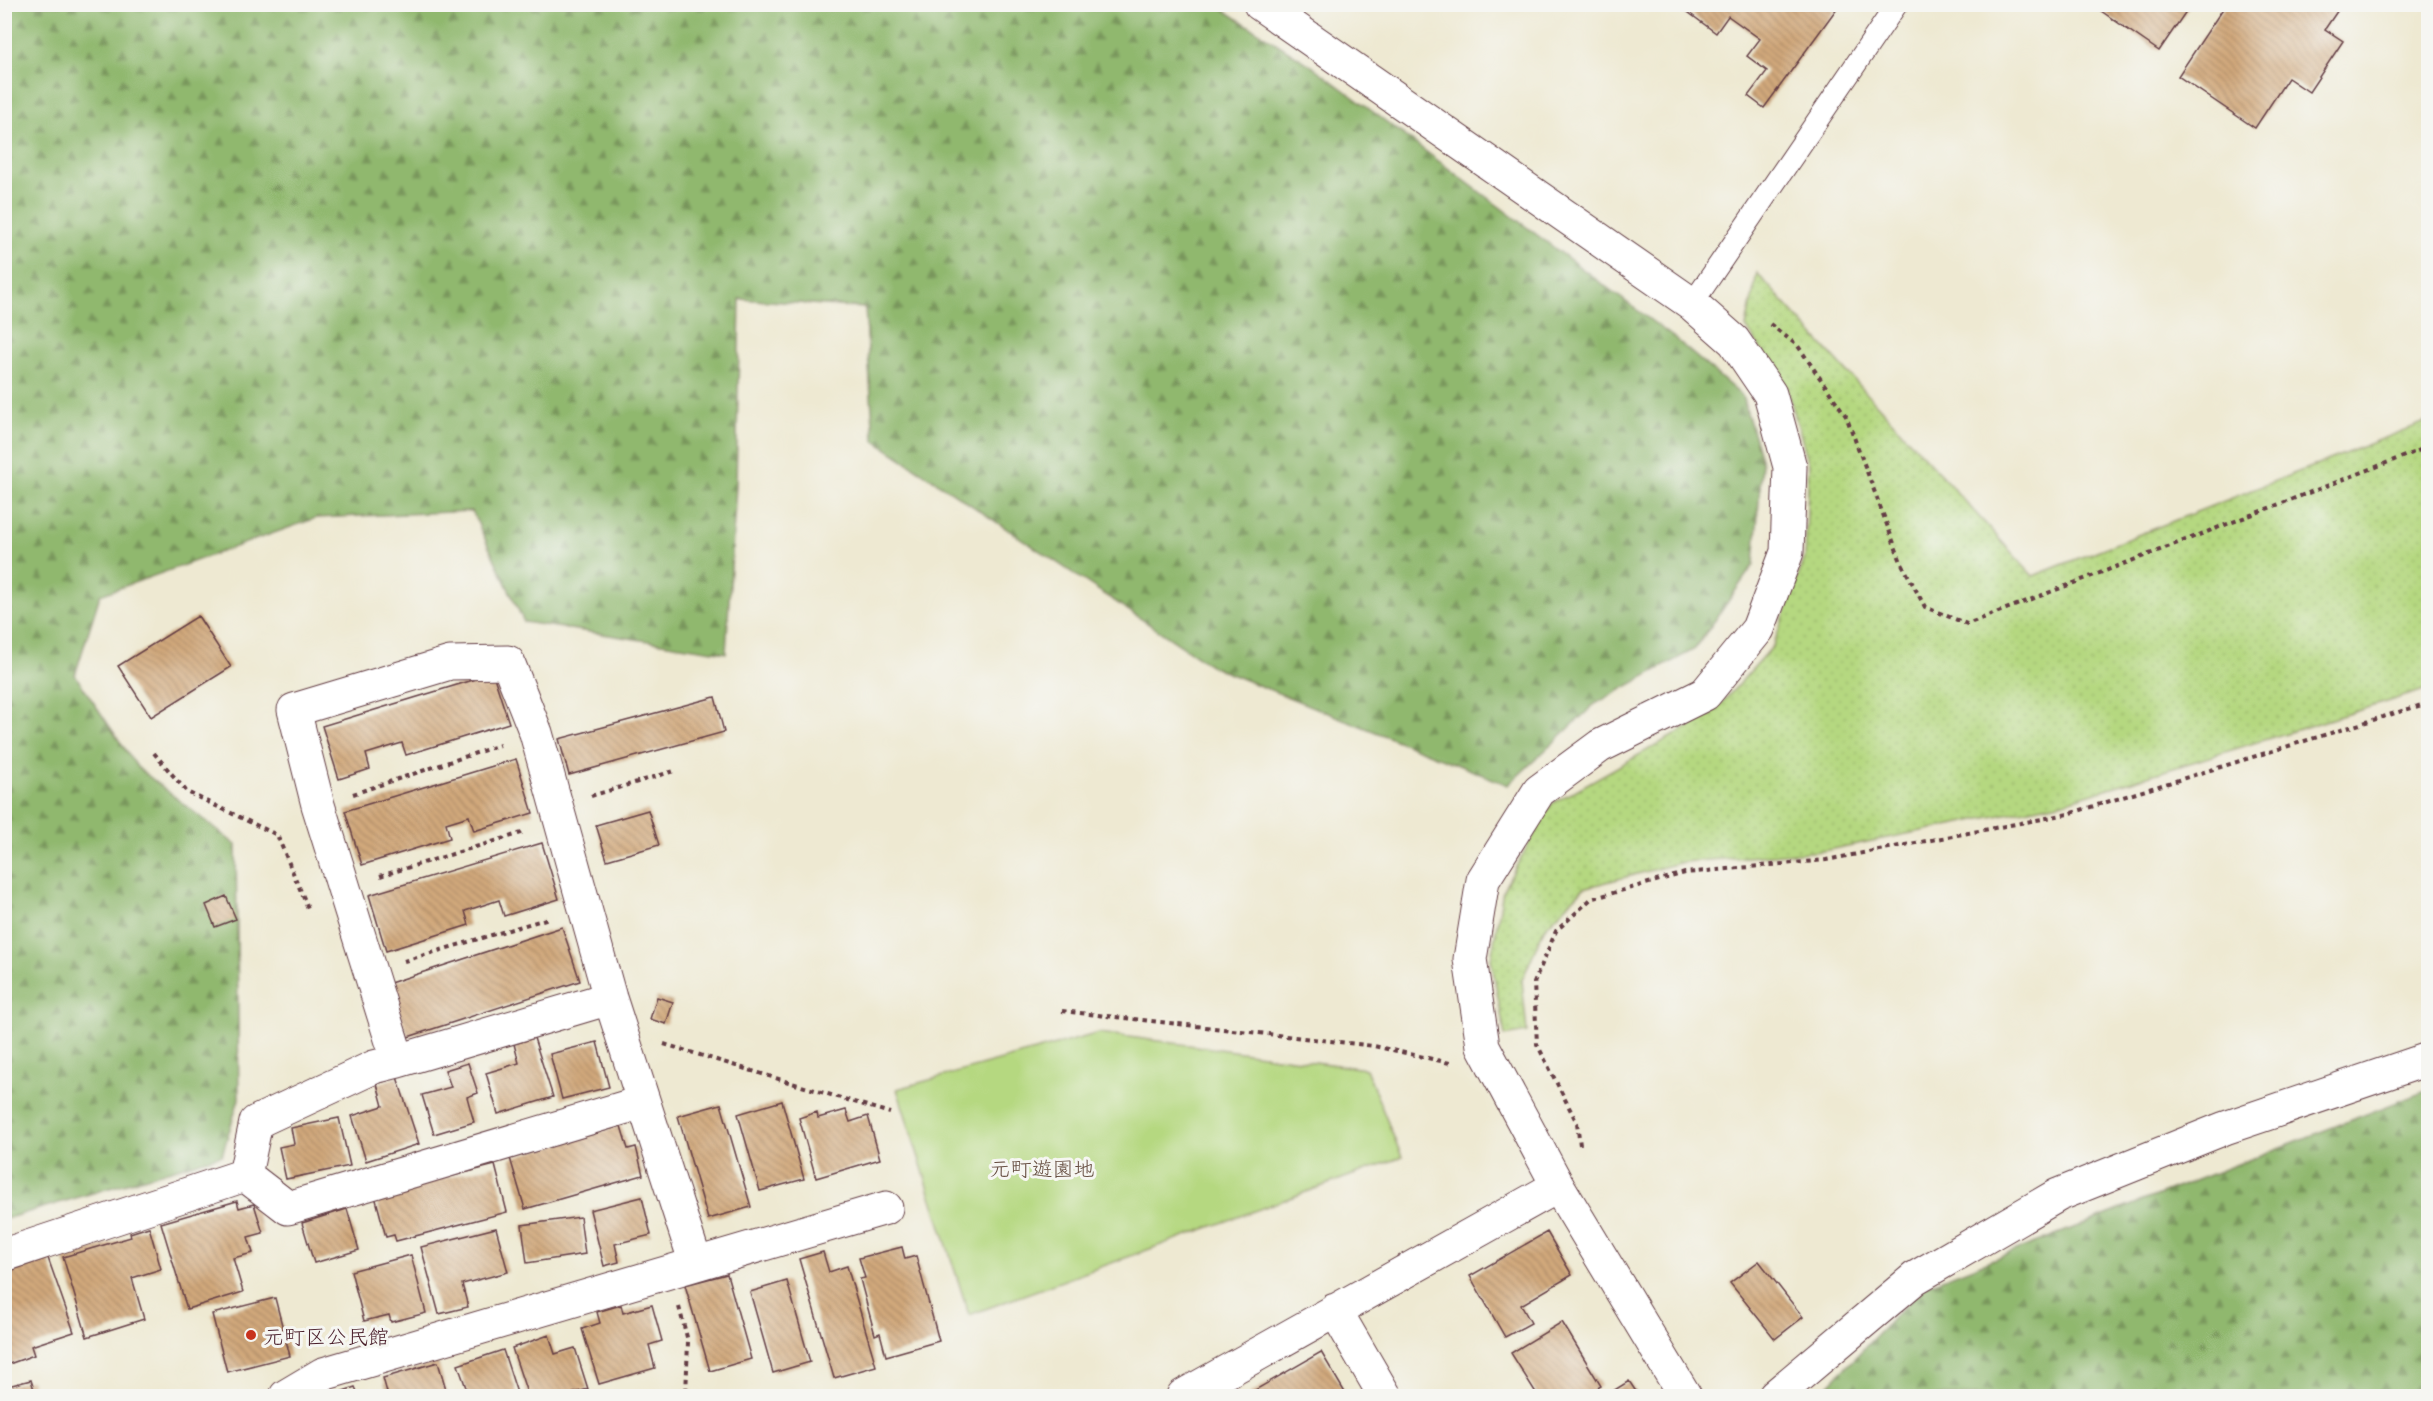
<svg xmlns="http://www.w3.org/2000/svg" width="2433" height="1401" font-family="Mali,'Klee One',sans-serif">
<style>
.grass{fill:url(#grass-dots);stroke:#807c56;stroke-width:1.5}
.forest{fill:url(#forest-firs);stroke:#6d6c4c;stroke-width:1.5}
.park{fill:#b5d880;stroke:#807c56;stroke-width:1.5}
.building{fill:url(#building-back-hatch)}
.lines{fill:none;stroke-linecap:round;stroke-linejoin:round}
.service-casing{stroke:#633d44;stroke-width:23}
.minor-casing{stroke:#633d44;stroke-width:35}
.tertiary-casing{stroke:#633d44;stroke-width:35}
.path{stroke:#633d44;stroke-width:4;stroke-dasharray:4.5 4.5;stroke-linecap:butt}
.service{stroke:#fff;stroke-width:21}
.minor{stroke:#fff;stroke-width:33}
.tertiary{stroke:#fff;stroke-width:33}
.poi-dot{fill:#c8321e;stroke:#f6f6f2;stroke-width:2}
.labels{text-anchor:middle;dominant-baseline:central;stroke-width:6;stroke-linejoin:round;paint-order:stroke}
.park-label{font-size:21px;fill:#654d40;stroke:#f6f6f2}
.poi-label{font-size:21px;fill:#4a1f2b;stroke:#f6f6f2;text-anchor:start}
</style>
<defs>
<pattern id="grass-dots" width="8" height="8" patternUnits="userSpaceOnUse" patternTransform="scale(1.5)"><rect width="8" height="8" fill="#b5d880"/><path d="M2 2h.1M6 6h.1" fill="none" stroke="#9db96f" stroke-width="1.8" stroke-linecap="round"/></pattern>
<pattern id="forest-firs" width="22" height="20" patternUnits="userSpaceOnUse" patternTransform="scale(1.5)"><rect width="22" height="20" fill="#90b86e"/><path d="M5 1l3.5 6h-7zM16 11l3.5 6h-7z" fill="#78955b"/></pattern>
<pattern id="building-back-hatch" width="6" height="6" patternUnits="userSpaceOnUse" patternTransform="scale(1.5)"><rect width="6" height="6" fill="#d1a97c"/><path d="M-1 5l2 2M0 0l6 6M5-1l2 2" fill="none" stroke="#ac8966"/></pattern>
</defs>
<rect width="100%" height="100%" fill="#f6f6f2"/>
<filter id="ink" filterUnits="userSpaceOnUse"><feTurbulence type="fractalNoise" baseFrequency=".0167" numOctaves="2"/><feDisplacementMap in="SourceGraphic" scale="12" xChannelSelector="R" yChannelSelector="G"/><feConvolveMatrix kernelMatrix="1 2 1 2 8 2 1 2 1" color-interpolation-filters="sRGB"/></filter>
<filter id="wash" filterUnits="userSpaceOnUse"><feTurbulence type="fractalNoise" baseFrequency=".008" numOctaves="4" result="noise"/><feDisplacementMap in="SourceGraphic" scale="24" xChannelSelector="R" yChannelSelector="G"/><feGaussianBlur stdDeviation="1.35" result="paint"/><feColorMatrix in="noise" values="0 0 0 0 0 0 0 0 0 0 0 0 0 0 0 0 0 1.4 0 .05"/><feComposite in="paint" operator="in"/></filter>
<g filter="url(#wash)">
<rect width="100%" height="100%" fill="#eee9d2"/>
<path class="grass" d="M1757 273 2033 576 2428 421V689L2064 802 1823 851 1683 862 1584 888 1544 929 1522 980 1527 1032 1505 1036 1491 959 1503 890 1551 804 1712 714 1773 646 1805 558 1809 464 1787 388 1746 327Z"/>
<path class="forest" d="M5 5H1216L1312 66 1673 337 1742 396 1762 462 1754 564 1695 649 1595 704 1508 785 1213 667 874 440 865 308 740 299 736 485 726 653 524 622 472 511 316 518 100 595 75 675 137 767 236 845 239 1099 222 1155 5 1219Z
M2428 1090V1396H1818L1924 1286Z"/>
<path class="park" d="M1099 1033 1366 1069 1402 1157 969 1315 897 1089Z"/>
<g id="blocks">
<path class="building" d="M1677 4H1840L1764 108 1748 96 1767 71 1747 56 1760 39 1728 16 1716 33Z
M2091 4H2191L2159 51Z
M2226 4H2342L2325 29 2343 41 2309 92 2288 78 2255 128 2178 76Z
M198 616 231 667 151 717 118 666Z
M493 674 509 723 406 755 402 743 366 754 370 769 339 779 322 726Z
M715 697 724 732 569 775 559 739Z
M516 759 533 813 474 831 469 816 446 823 450 838 362 865 345 811Z
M648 810 659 845 607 860 596 825Z
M542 843 559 899 504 916 499 900 465 911 469 925 386 951 369 895Z
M226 896 236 919 215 927 206 905Z
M562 927 580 981 408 1037 390 983Z
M657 997 673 1002 666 1024 650 1019Z
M534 1038 553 1097 498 1114 486 1073 519 1063 514 1044Z
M597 1042 609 1087 562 1099 550 1054Z
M468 1063 478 1093 467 1097 474 1122 434 1134 422 1095 451 1087 445 1070Z
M397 1077 419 1144 366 1161 352 1116 383 1106 377 1084Z
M782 1101 804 1179 760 1191 738 1114Z
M721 1104 751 1207 708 1219 678 1116Z
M846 1110 850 1122 868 1116 880 1159 816 1178 799 1118 817 1112 818 1118Z
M339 1118 350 1166 286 1179 279 1147 294 1144 291 1128Z
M621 1126 628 1149 636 1147 643 1175 525 1209 510 1158Z
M495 1165 507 1212 396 1241 394 1235 386 1237 375 1196Z
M642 1197 651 1235 615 1244 619 1262 604 1266 590 1210Z
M237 1201 239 1208 254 1204 263 1233 248 1237 253 1253 233 1258 243 1292 187 1309 161 1223Z
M347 1209 359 1250 314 1263 302 1223Z
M580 1217 585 1254 527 1263 522 1225Z
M149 1227 161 1269 132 1278 144 1319 87 1337 63 1257 131 1237 130 1233Z
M496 1228 508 1272 462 1284 468 1307 439 1314 421 1247Z
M1547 1232 1572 1275 1521 1305 1531 1323 1505 1337 1470 1276Z
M902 1247 905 1259 916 1256 939 1341 886 1356 880 1333 875 1335 860 1279 865 1278 859 1258Z
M823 1252 829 1272 847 1266 876 1366 834 1378 799 1259Z
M411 1255 426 1313 391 1322 389 1315 364 1321 351 1271Z
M48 1258 74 1332 31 1346 34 1355 9 1364 4 1355V1273Z
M1759 1261 1803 1317 1775 1339 1730 1283Z
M727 1274 751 1359 710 1371 685 1285Z
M787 1281 810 1362 773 1373 750 1292Z
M275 1298 290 1356 227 1372 212 1314Z
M621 1305 623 1313 652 1305 662 1341 649 1345 655 1368 599 1384 582 1329 600 1323 597 1312Z
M1562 1322 1601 1386 1584 1396H1538L1511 1353Z
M549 1335 555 1354 575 1348 588 1389 564 1396H528L512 1348Z
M503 1350 518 1396H469L458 1365Z
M1321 1352 1347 1396H1252L1250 1393Z
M438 1362 448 1396H388L383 1378Z
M31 1380 36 1396H4V1387Z
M1629 1381 1639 1396H1605Z
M355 1387 359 1396H329Z"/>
</g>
</g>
<g filter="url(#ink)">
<use href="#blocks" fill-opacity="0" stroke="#633d44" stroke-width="1.5"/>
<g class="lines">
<defs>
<path id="service" d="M1692 304 1897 4"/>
<path id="minor" d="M398 1061 610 998
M245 1175 288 1208 643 1102
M4 1255 245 1175 256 1122 374 1067 398 1061 318 805 294 710 450 663 508 662 536 733 610 998 696 1264
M1335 1310 1385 1396
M286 1396 323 1374 886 1208
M1183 1396 1558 1186 1685 1396
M1775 1396 1915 1278 2058 1195 2225 1128 2428 1059"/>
<path id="tertiary" d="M1260 4 1692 304 1734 341 1770 394 1790 467 1787 552 1758 629 1705 694 1600 746 1539 791 1483 880 1470 959 1483 1046 1558 1186"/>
</defs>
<use href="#service" class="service-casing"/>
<use href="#minor" class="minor-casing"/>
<use href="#tertiary" class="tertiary-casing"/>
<path class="path" d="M1770 324 1798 346 1846 416 1901 562 1925 607 1967 624 2428 447
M154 753 187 792 277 835 308 908
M353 794 500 745
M591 796 674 771
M380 876 525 832
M404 961 549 918
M1062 1011 1374 1046 1450 1063
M664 1044 890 1113
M1580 1145 1577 1123 1537 1044 1534 983 1556 931 1591 899 1685 873 1826 860 2068 814 2428 703
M679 1307 688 1341 686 1396"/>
<use href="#service" class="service"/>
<use href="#minor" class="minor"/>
<use href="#tertiary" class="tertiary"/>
</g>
</g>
<circle class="poi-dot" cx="251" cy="1335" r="6"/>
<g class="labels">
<g class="park-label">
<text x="1042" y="1167">元町遊園地</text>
</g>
<g class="poi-label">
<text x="263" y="1335">元町区公民館</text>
</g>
</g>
<rect width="2433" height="1401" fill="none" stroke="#f6f6f2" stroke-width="24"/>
</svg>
